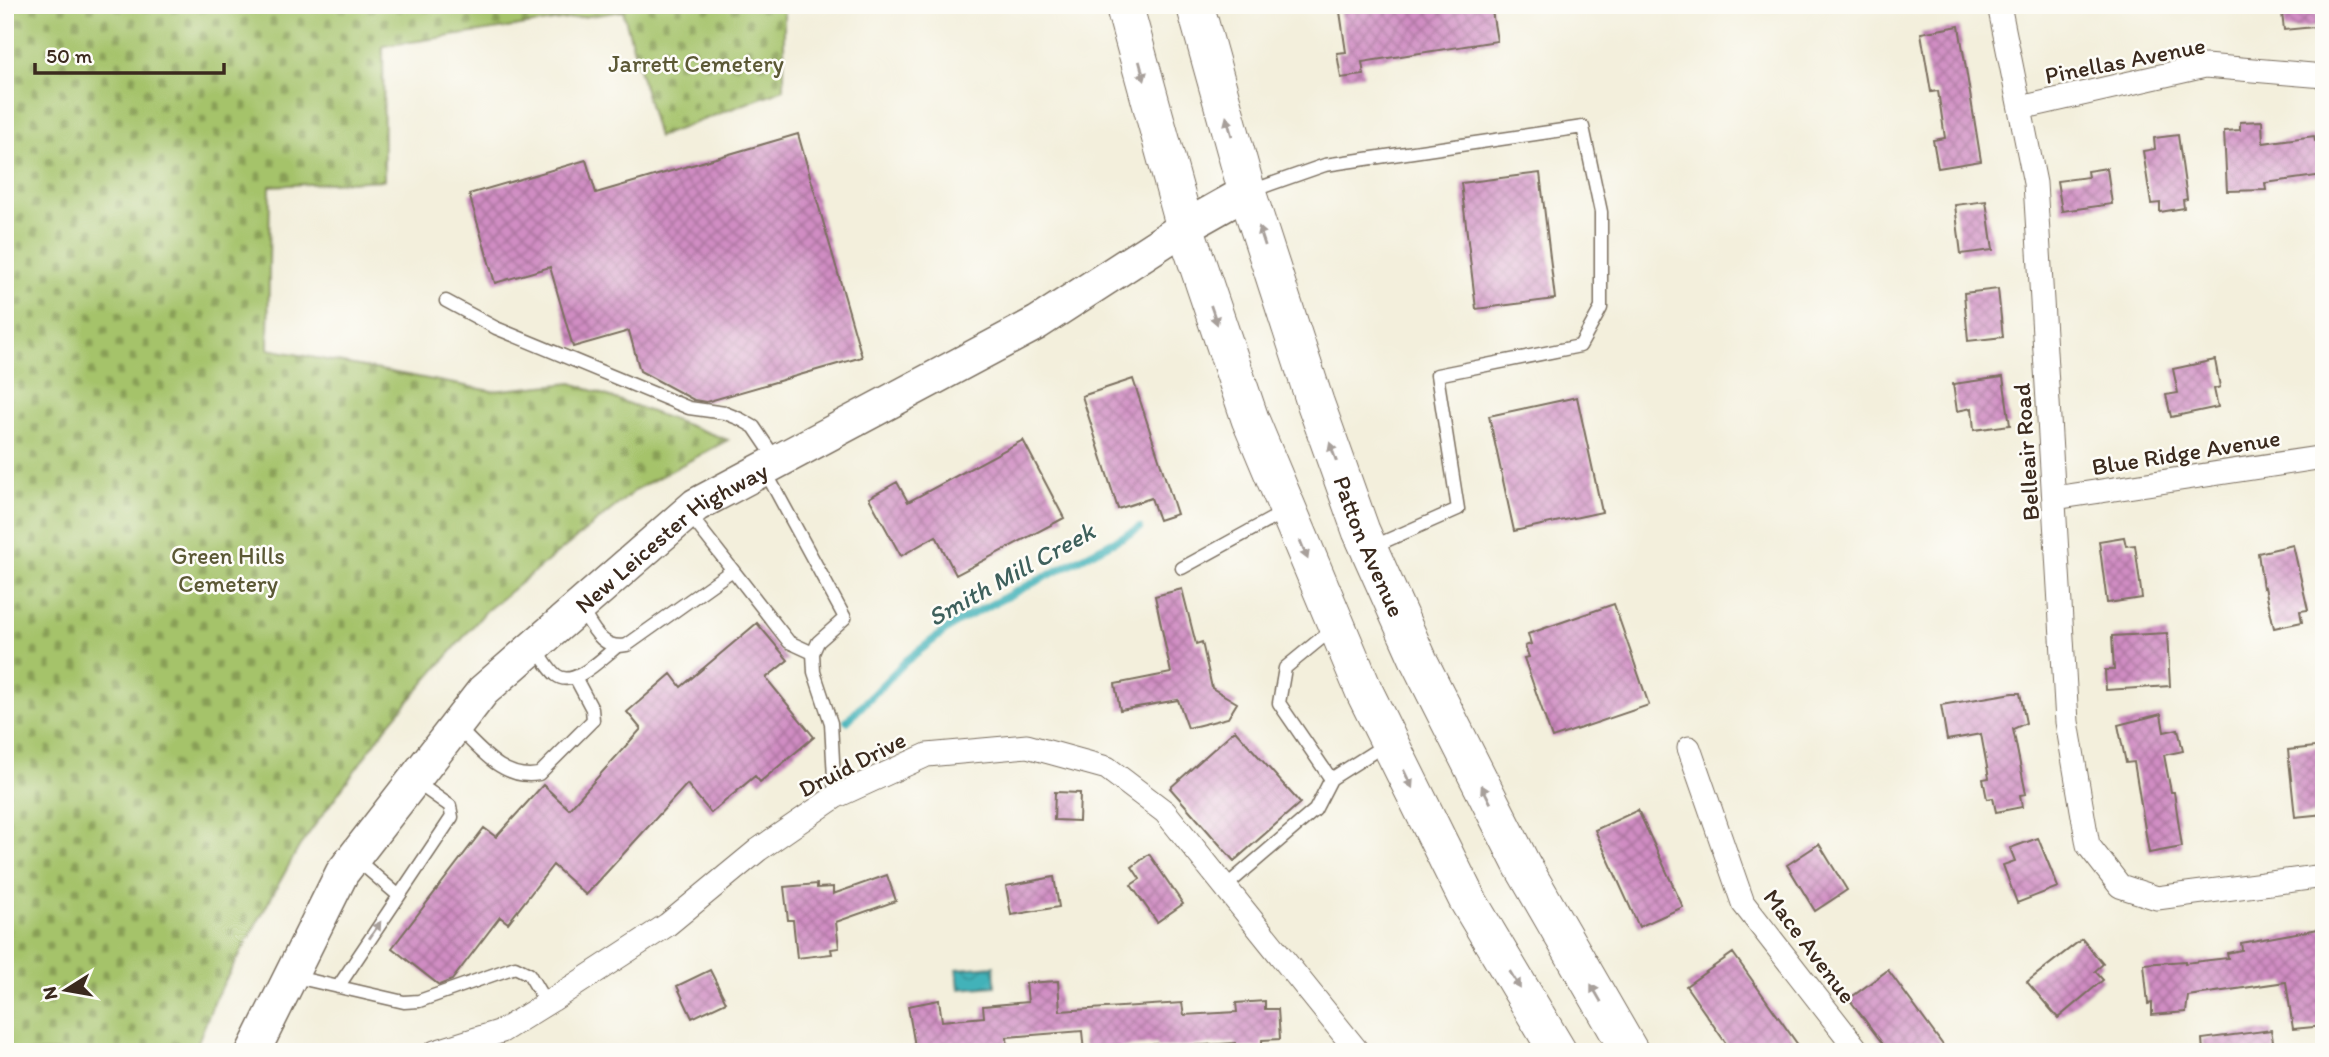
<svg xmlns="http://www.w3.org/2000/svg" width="2329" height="1057" font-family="Itim,sans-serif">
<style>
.cemetery{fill:url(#cemetery-stones);stroke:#707644;stroke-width:2}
.water{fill:url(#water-waves);stroke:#3e6e6c;stroke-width:2}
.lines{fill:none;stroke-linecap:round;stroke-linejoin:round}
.stream{stroke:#42b2b9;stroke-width:8}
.building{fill:url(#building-cross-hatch)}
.lane-casing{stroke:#7b6f60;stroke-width:15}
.street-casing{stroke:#7b6f60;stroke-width:25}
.secondary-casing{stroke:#7b6f60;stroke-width:36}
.primary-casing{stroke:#7b6f60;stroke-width:39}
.lane{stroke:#fff;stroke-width:12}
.street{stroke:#fff;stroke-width:23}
.secondary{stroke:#fff;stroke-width:33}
.primary{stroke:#fff;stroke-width:37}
.oneway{fill:#a79f9a}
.labels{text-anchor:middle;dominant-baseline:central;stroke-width:5;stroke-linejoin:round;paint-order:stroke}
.street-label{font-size:24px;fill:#3b2a1e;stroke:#fdfcf7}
.park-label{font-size:24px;fill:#5b5835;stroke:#fdfcf7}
.water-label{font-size:26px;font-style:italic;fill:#3e605c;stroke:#fdfcf7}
</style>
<defs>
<pattern id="cemetery-stones" width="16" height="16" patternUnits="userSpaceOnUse" patternTransform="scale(1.75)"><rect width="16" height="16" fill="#a5c36a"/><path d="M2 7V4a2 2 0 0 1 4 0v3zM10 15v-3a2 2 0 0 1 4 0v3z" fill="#889f57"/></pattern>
<pattern id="water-waves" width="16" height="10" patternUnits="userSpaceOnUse" patternTransform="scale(1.75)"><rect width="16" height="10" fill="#42b2b9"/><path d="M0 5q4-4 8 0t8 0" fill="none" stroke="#389196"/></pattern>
<pattern id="building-cross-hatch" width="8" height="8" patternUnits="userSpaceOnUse" patternTransform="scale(1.75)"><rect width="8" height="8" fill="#d08dc3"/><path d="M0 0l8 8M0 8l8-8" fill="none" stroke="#aa739e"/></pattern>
</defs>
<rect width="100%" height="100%" fill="#fdfcf7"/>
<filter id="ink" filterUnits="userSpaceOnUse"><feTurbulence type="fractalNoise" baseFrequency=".0143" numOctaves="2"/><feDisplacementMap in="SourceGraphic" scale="14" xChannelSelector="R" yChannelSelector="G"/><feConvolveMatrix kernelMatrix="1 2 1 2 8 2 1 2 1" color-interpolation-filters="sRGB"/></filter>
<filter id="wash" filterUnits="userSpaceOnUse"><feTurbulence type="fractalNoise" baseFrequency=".00686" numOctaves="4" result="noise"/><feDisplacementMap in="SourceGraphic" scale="28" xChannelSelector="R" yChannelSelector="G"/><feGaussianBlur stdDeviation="1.57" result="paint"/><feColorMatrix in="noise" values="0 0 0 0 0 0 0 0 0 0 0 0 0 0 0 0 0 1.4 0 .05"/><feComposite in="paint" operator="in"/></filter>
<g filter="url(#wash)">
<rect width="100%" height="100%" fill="#f3efdc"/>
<path class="cemetery" d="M5 5H476L477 9 511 5H784V89L658 137 623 11 383 46 384 180 270 186 268 349 492 391 572 383 728 440 637 489 486 611 388 725 299 847 216 997 194 1052H5Z"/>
<path class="water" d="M994 966 995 986 959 989 957 969Z"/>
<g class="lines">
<path class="stream" d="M847 721 906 661 955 623 1140 528"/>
</g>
<g id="blocks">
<path class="building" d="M1339 5H1491L1497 41 1362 62 1364 75 1341 78 1337 53 1346 52Z
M2281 5H2324V26L2284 30Z
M1959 26 1981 161 1938 168 1933 140 1945 138 1938 91 1931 92 1921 33Z
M2262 121 2263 143 2314 136 2315 141 2324 140V175L2265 183 2266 190 2227 191 2224 131 2240 130V122Z
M798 134 862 357 706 402 694 400 640 371 629 331 573 347 550 267 495 283 469 194 586 160 596 193Z
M2178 135 2187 199 2183 200 2184 208 2160 212V203L2151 204 2143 151 2155 149 2154 138Z
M2107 168 2112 204 2062 211 2057 181 2088 177 2087 171Z
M1540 173 1555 299 1476 309 1461 183Z
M1986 201 1993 250 1961 254 1955 205Z
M1998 289 2003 337 1968 341 1964 293Z
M2215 360 2220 387 2214 389 2218 407 2171 417 2166 395 2178 393 2173 369Z
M2003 377 2010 425 1974 430 1972 408 1957 411 1953 384Z
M1133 379 1177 514 1159 520 1151 498 1118 509 1082 396Z
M1577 397 1602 512 1514 531 1489 416Z
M1023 440 1064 518 956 575 936 536 901 556 869 498 897 482 908 502Z
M2124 537 2126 546 2135 545 2142 598 2107 603 2099 541Z
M2293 545 2308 610 2300 611 2302 622 2274 628 2265 587 2263 588 2258 553Z
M1182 589 1196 644 1202 642 1212 688 1237 703 1228 718 1188 728 1178 700 1120 710 1115 684 1171 673 1155 596Z
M1614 604 1649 705 1552 738 1524 658 1529 657 1525 646 1531 644 1528 634Z
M757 623 788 660 766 678 814 737 760 782 755 776 711 813 687 784 586 895 553 865 508 923 500 917 452 980 439 985 392 948 484 828 496 837 543 785 569 809 641 729 627 712 671 674 681 687Z
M2167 633 2170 686 2106 690 2105 670H2114L2112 636Z
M2013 693H2020L2026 723 2013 729 2026 794 2020 795 2022 807 1996 812 1993 798 1987 799 1983 779 1989 778 1981 734 1947 740 1941 705Z
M2161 714 2164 732 2178 729 2183 751 2164 755 2171 792H2174L2182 847 2149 853 2134 762 2126 763 2118 725Z
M1235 730 1300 803 1234 861 1170 788Z
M2324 746V814L2295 817 2288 750Z
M1055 792 1080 793 1079 821 1054 820Z
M1638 810 1683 907 1639 927 1595 830Z
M2038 838 2058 887 2017 903 2003 865 2015 861 2010 848Z
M1819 844 1847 890 1815 911 1787 865Z
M1149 854 1183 904 1157 922 1131 885 1140 879 1132 867Z
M887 875 896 901 836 922 839 948 831 949 832 954 797 958 793 920H788L784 887 817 884V888L833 887V894Z
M1054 877 1059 907 1011 915 1006 886Z
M2324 928V1026L2293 1029 2286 982 2188 996 2186 1012 2152 1015V1003L2148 1004 2144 964 2185 961V963L2228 958 2227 953 2242 950 2241 943Z
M2082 939 2103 964 2095 971 2103 980 2058 1018 2027 982Z
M1733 953 1803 1052H1732L1686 986Z
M710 970 726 1002 692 1018 677 986Z
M1888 970 1948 1052H1889L1849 999Z
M1058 981 1060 1011 1182 1003 1184 1015 1237 1012 1236 1003 1265 1001V1009H1278L1280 1039 1262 1040V1047L1235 1049V1043L1157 1048V1044L1119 1048V1052H1084L1082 1031 1007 1037 1008 1052H916L908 1006 939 1000 942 1021 984 1017 983 1006 1028 1002 1026 983Z
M2271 1030 2275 1052H2203L2202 1039Z"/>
</g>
</g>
<g filter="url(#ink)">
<use href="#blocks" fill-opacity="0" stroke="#7b6f60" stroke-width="2"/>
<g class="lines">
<defs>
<path id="lane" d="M1251 191 1325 165 1583 127 1601 212V308L1580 346 1437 375 1458 509 1372 547
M446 301 496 328 689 408 725 413 740 419 754 427 777 461
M764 469 845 618 818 642 813 653 814 672 831 723 835 797
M689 514 789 642 813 653
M1182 568 1284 512
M580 607C592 626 601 651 627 645L731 571
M1335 627 1285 668 1279 703 1331 779 1386 744
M535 647C542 656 548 668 556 675 573 689 602 658 615 648
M456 726C480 749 503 781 539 774L593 720 592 709 575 677
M356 859 398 895
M1225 887 1315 810 1331 779
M291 976 404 1002 419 1001 515 967 529 974 546 1003
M338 987 452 817 450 806 416 782"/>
<path id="street" d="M1999 5 2035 183 2067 722 2088 845 2120 886 2157 898 2324 876
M2020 108 2205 66 2324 76
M2055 498 2324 457
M1689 748 1743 903 1859 1052
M435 1052 502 1031 552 1000 667 925 758 850 835 797 927 755 1027 746 1107 768 1165 812 1358 1052"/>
<g id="secondary">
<path id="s1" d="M253 1052 342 873 483 691 696 505 1037 323 1185 227 1247 192"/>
</g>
<g id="primary">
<path d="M1124 5 1185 227 1250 419 1364 691 1467 899 1558 1052"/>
<path id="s2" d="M1195 5 1247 192 1315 402 1361 531 1419 661 1522 865 1630 1052"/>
</g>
</defs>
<use href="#lane" class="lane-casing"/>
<use href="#street" class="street-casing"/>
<use href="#secondary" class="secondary-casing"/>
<use href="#primary" class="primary-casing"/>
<use href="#lane" class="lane"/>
<use href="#street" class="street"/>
<use href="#secondary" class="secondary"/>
<use href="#primary" class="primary"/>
</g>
<defs><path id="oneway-solid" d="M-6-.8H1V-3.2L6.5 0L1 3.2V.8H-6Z" transform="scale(1.75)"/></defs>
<g class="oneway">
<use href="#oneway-solid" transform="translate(1142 71) rotate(75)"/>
<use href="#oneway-solid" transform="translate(1229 126) rotate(-106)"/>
<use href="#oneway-solid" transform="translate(1262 236) rotate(-108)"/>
<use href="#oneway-solid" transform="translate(1214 315) rotate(71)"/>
<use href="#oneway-solid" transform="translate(1333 452) rotate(-110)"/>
<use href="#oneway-solid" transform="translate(1304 550) rotate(68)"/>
<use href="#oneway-solid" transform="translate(1408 779) rotate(64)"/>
<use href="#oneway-solid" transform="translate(1486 794) rotate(-117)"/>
<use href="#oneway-solid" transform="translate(375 930) rotate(-56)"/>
<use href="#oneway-solid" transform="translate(1515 980) rotate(59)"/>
<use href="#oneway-solid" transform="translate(1596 993) rotate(-120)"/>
</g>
</g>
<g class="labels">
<g class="street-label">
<text transform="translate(2125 60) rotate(-11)">Pinellas Avenue</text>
<text transform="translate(2026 452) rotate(-94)">Belleair Road</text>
<text transform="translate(2186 452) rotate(-9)">Blue Ridge Avenue</text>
<text stroke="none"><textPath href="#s1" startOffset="674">New Leicester Highway</textPath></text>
<text stroke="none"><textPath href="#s2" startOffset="569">Patton Avenue</textPath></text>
<text transform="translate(852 764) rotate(-27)">Druid Drive</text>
<text transform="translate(1810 946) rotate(53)">Mace Avenue</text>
</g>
<g class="park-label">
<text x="696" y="63">Jarrett Cemetery</text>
<text x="228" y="555">Green Hills<tspan x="228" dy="28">Cemetery</tspan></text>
</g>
<g class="water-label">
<text transform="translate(1011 574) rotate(-29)">Smith Mill Creek</text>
</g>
</g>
<rect width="2329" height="1057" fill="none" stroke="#fdfcf7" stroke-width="28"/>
<g transform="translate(66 990) rotate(259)" stroke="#fdfcf7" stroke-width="5" paint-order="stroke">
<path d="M0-5L12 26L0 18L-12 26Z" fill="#3b2a1e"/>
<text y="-10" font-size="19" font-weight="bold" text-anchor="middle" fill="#3b2a1e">N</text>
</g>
<path d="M35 63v10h189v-10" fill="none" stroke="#3b2a1e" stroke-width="3.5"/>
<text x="46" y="63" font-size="21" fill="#3b2a1e" stroke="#fdfcf7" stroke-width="5" paint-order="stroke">50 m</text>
</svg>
